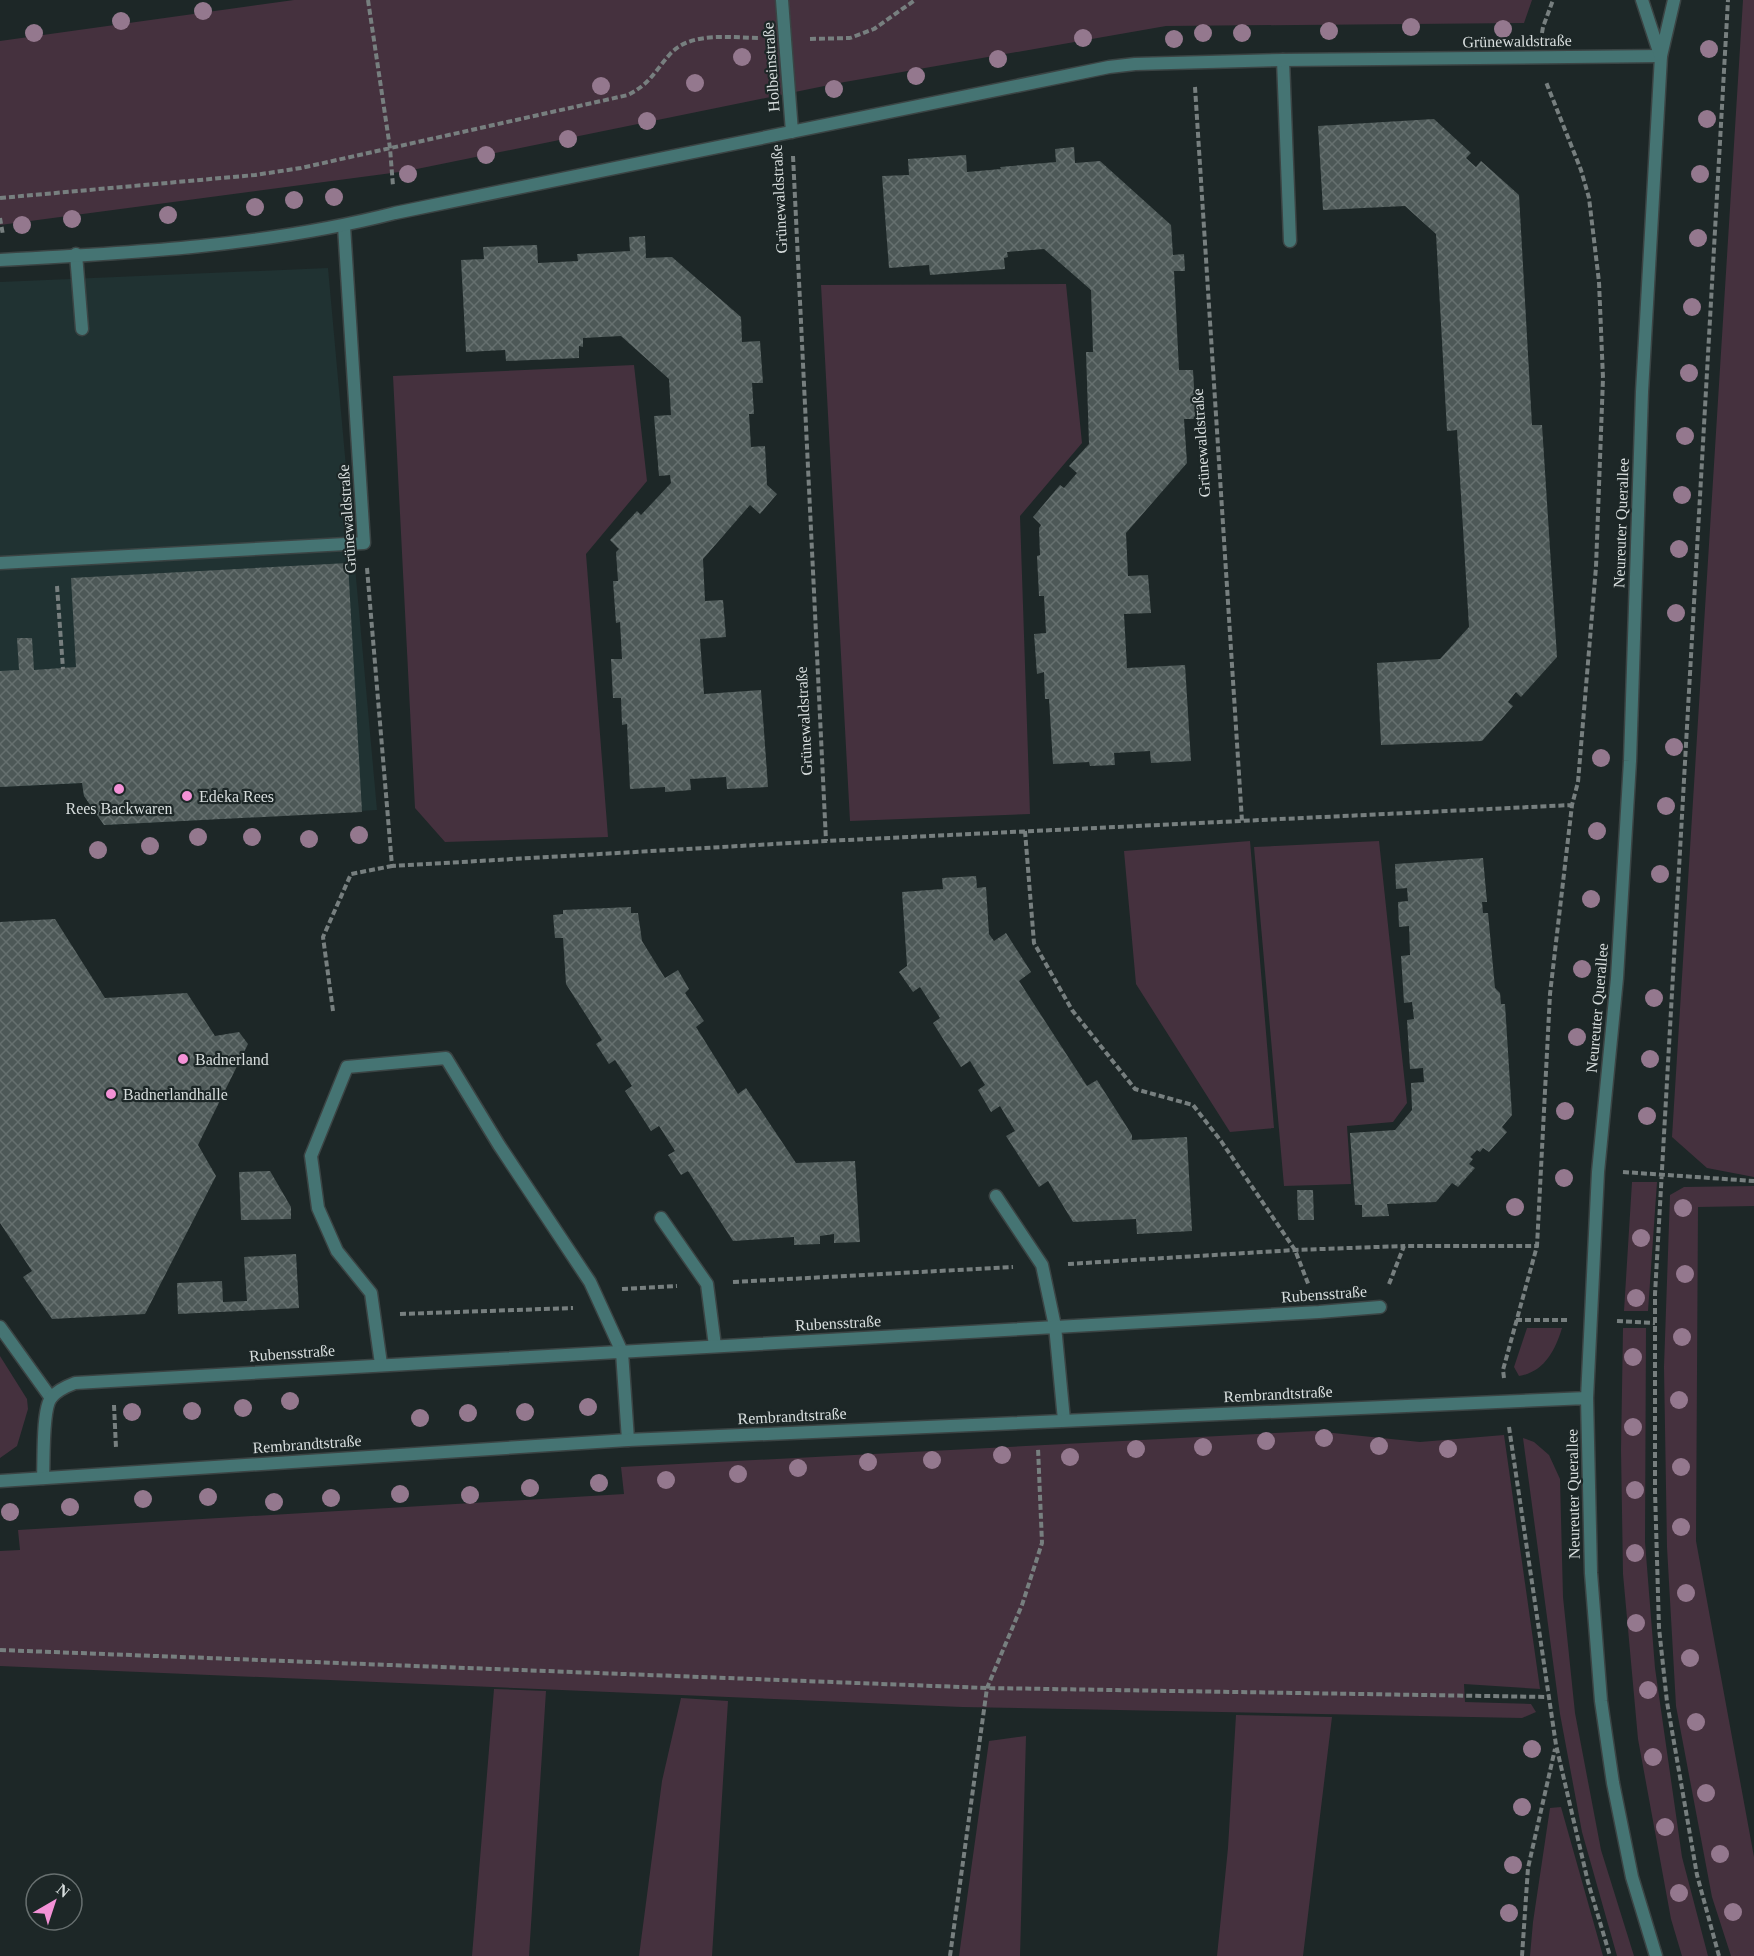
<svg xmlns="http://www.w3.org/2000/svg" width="1754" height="1956" font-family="'Times New Roman',serif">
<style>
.built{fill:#203232}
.green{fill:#45313e}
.building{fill:url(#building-cross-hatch)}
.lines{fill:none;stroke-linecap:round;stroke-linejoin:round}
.service-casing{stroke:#3b4444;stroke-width:15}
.minor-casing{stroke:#3b4444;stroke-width:15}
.tertiary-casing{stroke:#3b4444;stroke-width:15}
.path{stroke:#777f7f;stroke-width:4;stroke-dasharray:6 3;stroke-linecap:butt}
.service{stroke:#457473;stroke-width:12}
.minor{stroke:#457473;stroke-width:12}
.tertiary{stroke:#457473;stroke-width:12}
.tree{fill:#94788e}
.poi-dot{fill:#f391d6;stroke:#1d2727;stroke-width:2}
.labels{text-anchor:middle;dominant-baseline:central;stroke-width:4.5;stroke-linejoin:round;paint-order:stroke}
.street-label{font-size:16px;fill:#d8dede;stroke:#1d2727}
.poi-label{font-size:16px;fill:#d8dede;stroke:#1d2727;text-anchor:start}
</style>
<defs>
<pattern id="building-cross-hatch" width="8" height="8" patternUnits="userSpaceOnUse" patternTransform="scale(1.5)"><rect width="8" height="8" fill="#4d5857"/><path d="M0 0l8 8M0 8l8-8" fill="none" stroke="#66706f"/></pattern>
</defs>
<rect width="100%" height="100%" fill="#1d2727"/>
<path class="built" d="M328 268 377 810 104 825 84 796 82 783 0 787V282Z"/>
<path class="green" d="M294 0H1532L1524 23 1166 26 839 83 407 171 0 225V41Z
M1743 0H1754V1177L1707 1168 1672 1137Z
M1066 284 1082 443 1020 516 1030 814 850 821 821 285Z
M634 365 647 481 586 554 608 837 445 842 415 808 393 376Z
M1250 841 1274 1128 1230 1132 1136 984 1124 851Z
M1379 841 1407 1103 1393 1122 1347 1126 1351 1184 1284 1186 1254 847Z
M1632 1182H1657L1648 1311H1624Z
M1754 1186V1206L1698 1207 1696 1541 1754 1857V1956H1731L1712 1897 1676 1706 1667 1547 1664 1367 1670 1195 1684 1187Z
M1527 1328H1562C1555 1351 1544 1372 1519 1376L1514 1367Z
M1623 1328H1646L1645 1542 1655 1668 1682 1857 1708 1956H1682L1671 1919 1638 1739 1623 1574 1621 1450Z
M0 1356 27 1399 28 1409 17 1446 0 1458Z
M1314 1431 1420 1442 1504 1435 1540 1689 1464 1684 1465 1702 1531 1704 1536 1712 1522 1718 962 1707 0 1666V1551L20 1550 18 1530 624 1494 621 1467Z
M1523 1438 1534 1442 1549 1455 1560 1479 1563 1597 1575 1713 1601 1850 1634 1956H1617L1582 1832 1560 1714Z
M494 1689 546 1691 529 1956H472Z
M681 1698 728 1701 712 1956H639L662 1781Z
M1236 1715 1332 1717 1303 1956H1217L1228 1848Z
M1026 1736 1020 1956H959L989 1741Z
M1561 1807 1603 1956H1530L1533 1922 1550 1808Z"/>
<path class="building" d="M1434 119 1471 153 1466 158 1476 167 1481 161 1519 195 1532 425H1542L1557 657 1521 697 1516 692 1508 702 1513 706 1482 741 1381 745 1377 663 1440 659 1469 627 1457 430 1447 431 1436 234 1405 206 1323 210 1318 126Z
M1074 147 1075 163 1100 161 1171 225 1173 255 1184 254 1185 271H1174L1179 370H1193L1196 419H1184L1187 463 1126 533 1128 576 1148 575 1151 613 1124 614 1127 668 1185 665 1191 761 1151 763 1150 751 1114 753 1115 765 1090 766 1089 762 1053 764 1049 699H1045L1044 672 1037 674 1034 634 1046 633 1044 596H1039L1037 556 1040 555 1039 528 1041 525 1033 517 1060 485 1064 488 1077 473 1069 466 1089 444 1086 352H1093L1091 290 1044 249 1007 252 1008 257 1004 258 1005 269 930 275 929 265 889 268 882 176 909 175 908 159 966 155 967 172 1001 169 1000 167 1056 162 1055 149Z
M645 236 646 258 672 257 741 317 742 342 760 341 763 383H752L754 414H749L751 447 765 446 767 485 777 494 760 514 750 505 703 559 705 601 723 600 726 637 700 639 704 694 761 690 768 787 727 789 726 777 690 779 691 790 665 792V787L630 789 627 724 622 725 621 698H613L611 659H622L620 622 616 623 613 581H618L616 552 619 549 610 540 637 511 641 515 671 483 670 475 659 476 654 416 671 415 669 379 621 336 583 338V347L579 346V358L506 361 505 350 466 352 461 260 484 259 483 247 537 245 538 263 578 261 577 254 630 251 629 237Z
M348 563 362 812 104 825 84 796 82 783 0 787V671L19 670 17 638H32L34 670 76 667 71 578Z
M1483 858 1487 902H1482L1483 913H1488L1495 988 1500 993 1501 1004H1505L1512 1115 1502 1127 1507 1132 1489 1152 1483 1148 1480 1152 1477 1150 1470 1157 1473 1159 1469 1164 1475 1168 1458 1187 1452 1183 1436 1202 1387 1204 1389 1216 1362 1217V1205H1355L1350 1133 1395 1130 1412 1110 1411 1083 1424 1082 1423 1068 1410 1069 1407 1020 1414 1019 1412 1002 1404 1003 1401 956 1410 955 1409 926 1399 927 1398 902 1408 901 1407 888 1396 889 1395 864Z
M976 876 977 888 986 887 989 934 994 941 1006 933 1031 972 1019 981 1087 1086 1097 1080 1132 1135V1140L1187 1137 1192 1231 1137 1234 1136 1219 1073 1222 1048 1181 1039 1187 1006 1136 1015 1131 1000 1106 991 1112 978 1090 985 1085 970 1061 961 1067 933 1023 940 1018 920 987 913 992 899 972 907 966 902 892 943 889 942 878Z
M631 907V913H638L642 941 665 978 678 970 689 989 685 993 704 1021 696 1027 738 1094 746 1088 796 1163 855 1161 860 1242 834 1243V1234L820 1236V1244L794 1245V1237L733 1241 688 1171 681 1175 668 1155 675 1151 659 1126 651 1131 625 1091 632 1086 615 1060 609 1064 596 1044 602 1040 566 984 563 938H555L553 915 563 914V910Z
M55 919 105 998 187 993 215 1036 239 1032 248 1044 198 1145 216 1176 145 1314 52 1319 23 1277 32 1271 0 1223V922Z
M270 1171 291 1207V1219L241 1220 239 1172Z
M1297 1190H1313L1314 1220H1298Z
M296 1254 299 1308 178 1314 177 1283 222 1281 223 1302 247 1301 244 1257Z"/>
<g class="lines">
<defs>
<path id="service" d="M1283 60 1290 241
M76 254 82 329
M0 563 364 543 344 226
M996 1196 1042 1265 1055 1326
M661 1218 707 1284 715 1346
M0 1327 51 1398
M381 1364 371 1293 337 1251 318 1208 311 1156 347 1067 446 1058 499 1145 590 1282 622 1352"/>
<path id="minor" d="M782 0 792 132
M0 260C133 253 266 246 395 213L1109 67 1135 64 1283 60 1661 56
M1055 1326 1064 1420
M622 1352 628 1440
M43 1478C44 1461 42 1410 51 1398 57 1390 67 1386 75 1383L1319 1312 1380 1307"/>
<path id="tertiary" d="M1642 0 1660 55
M0 1481 628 1440 1587 1398
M1656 1956 1632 1877 1613 1783 1601 1701 1591 1573 1587 1398 1598 1172 1617 978 1630 761 1642 392 1661 56 1674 0"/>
</defs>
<use href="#service" class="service-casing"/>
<use href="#minor" class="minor-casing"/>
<use href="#tertiary" class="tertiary-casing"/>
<path class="path" d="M368 0 390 148 393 186
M1542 33 1543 27 1553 0
M810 39 850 38 874 29 915 0
M1195 87 1242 821
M793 156 826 841
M0 198 255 175 301 168 628 95C651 83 654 72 671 53 692 31 733 38 760 38
M0 218 3 235
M367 568 392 866 826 841 1572 805
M57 586 63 669
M1025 831 1034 943 1072 1010 1135 1089 1193 1105 1221 1141 1295 1250 1309 1286
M333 1011 323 937 351 874 392 866
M1623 1172 1754 1181
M1068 1264 1295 1250 1404 1246
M733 1282 1013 1267
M1389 1284 1404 1246H1537
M622 1289 677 1286
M400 1314 573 1308
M1516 1320H1567
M1617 1321 1655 1323
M1504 1378 1503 1370 1537 1246 1550 994 1572 805 1578 782 1596 567 1603 378 1599 282 1589 198 1581 170 1546 82
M114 1405 116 1448
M1509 1427 1556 1745 1588 1882 1610 1956
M0 1650 987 1688 1548 1697
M950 1956 987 1688 1022 1605 1042 1543 1038 1448
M1522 1956 1528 1868 1555 1749
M1719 1956 1697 1875 1667 1702 1659 1628 1655 1491V1294L1728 0"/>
<use href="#service" class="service"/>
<use href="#minor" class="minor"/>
<use href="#tertiary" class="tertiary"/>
</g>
<g class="tree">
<circle cx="203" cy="11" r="9"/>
<circle cx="121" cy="21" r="9"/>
<circle cx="1411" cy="27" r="9"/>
<circle cx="1503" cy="29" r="9"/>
<circle cx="1329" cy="31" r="9"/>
<circle cx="34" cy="33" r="9"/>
<circle cx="1203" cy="33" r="9"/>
<circle cx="1242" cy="33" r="9"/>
<circle cx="1083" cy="38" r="9"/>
<circle cx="1174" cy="39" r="9"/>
<circle cx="1709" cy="49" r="9"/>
<circle cx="742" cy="57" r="9"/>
<circle cx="998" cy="59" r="9"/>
<circle cx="916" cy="76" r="9"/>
<circle cx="695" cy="83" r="9"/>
<circle cx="601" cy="86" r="9"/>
<circle cx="834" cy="89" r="9"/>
<circle cx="1707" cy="119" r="9"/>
<circle cx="647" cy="121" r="9"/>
<circle cx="568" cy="139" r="9"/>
<circle cx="486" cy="155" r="9"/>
<circle cx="408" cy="174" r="9"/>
<circle cx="1700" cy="174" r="9"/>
<circle cx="334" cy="197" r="9"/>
<circle cx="294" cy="200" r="9"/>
<circle cx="255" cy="207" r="9"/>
<circle cx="168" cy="215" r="9"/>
<circle cx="72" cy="219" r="9"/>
<circle cx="22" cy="225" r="9"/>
<circle cx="1698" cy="238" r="9"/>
<circle cx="1692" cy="307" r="9"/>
<circle cx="1689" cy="373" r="9"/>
<circle cx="1685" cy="436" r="9"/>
<circle cx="1682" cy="495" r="9"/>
<circle cx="1679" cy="549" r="9"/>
<circle cx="1676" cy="613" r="9"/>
<circle cx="1674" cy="747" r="9"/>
<circle cx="1601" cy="758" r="9"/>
<circle cx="1666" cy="806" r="9"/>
<circle cx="1597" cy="831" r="9"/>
<circle cx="359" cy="835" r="9"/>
<circle cx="198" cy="837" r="9"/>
<circle cx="252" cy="837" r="9"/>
<circle cx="309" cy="839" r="9"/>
<circle cx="150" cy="846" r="9"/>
<circle cx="98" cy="850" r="9"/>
<circle cx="1660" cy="874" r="9"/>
<circle cx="1591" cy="899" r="9"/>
<circle cx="1582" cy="969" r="9"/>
<circle cx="1654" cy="998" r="9"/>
<circle cx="1577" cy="1037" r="9"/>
<circle cx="1650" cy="1059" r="9"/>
<circle cx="1565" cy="1111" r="9"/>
<circle cx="1647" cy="1116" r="9"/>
<circle cx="1564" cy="1178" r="9"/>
<circle cx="1515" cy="1207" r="9"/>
<circle cx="1683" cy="1208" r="9"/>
<circle cx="1641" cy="1238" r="9"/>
<circle cx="1685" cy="1274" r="9"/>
<circle cx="1636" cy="1298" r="9"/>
<circle cx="1682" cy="1337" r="9"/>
<circle cx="1633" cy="1357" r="9"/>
<circle cx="1679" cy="1400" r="9"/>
<circle cx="290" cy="1401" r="9"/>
<circle cx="588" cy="1407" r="9"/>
<circle cx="243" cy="1408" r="9"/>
<circle cx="192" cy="1411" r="9"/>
<circle cx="132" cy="1412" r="9"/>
<circle cx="525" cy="1412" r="9"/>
<circle cx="468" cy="1413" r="9"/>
<circle cx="420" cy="1418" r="9"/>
<circle cx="1633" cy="1427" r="9"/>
<circle cx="1324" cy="1438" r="9"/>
<circle cx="1266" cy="1441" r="9"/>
<circle cx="1379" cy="1446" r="9"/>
<circle cx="1203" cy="1447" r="9"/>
<circle cx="1136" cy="1449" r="9"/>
<circle cx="1448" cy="1449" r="9"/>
<circle cx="1002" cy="1455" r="9"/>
<circle cx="1070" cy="1457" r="9"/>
<circle cx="932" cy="1460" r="9"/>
<circle cx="868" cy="1462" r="9"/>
<circle cx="1681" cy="1467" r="9"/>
<circle cx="798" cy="1468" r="9"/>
<circle cx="738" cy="1474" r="9"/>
<circle cx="666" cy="1480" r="9"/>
<circle cx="599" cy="1483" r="9"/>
<circle cx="530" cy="1488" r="9"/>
<circle cx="1635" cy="1490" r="9"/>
<circle cx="400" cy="1494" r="9"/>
<circle cx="470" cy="1495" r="9"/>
<circle cx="208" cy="1497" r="9"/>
<circle cx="331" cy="1498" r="9"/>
<circle cx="143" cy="1499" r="9"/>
<circle cx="274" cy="1502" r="9"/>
<circle cx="70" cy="1507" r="9"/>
<circle cx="10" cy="1512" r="9"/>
<circle cx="1681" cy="1527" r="9"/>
<circle cx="1635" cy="1553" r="9"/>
<circle cx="1686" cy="1593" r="9"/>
<circle cx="1636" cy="1623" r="9"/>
<circle cx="1690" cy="1658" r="9"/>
<circle cx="1648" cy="1690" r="9"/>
<circle cx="1696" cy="1722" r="9"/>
<circle cx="1532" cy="1749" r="9"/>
<circle cx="1653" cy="1757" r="9"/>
<circle cx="1706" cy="1793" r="9"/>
<circle cx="1522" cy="1807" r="9"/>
<circle cx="1665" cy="1827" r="9"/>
<circle cx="1720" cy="1854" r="9"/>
<circle cx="1513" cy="1865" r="9"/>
<circle cx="1679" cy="1893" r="9"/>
<circle cx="1733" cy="1912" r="9"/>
<circle cx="1509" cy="1913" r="9"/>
</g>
<g class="poi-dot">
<circle cx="119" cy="789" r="6"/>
<circle cx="187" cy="796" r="6"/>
<circle cx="183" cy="1059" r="6"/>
<circle cx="111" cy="1094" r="6"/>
</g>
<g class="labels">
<g class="street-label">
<text transform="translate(1517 41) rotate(-1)">Grünewaldstraße</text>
<text transform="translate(771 67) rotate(-94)">Holbeinstraße</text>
<text transform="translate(779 199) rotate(-93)">Grünewaldstraße</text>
<text transform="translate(1201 443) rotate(-94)">Grünewaldstraße</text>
<text transform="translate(347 519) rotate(-94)">Grünewaldstraße</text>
<text transform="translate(1621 523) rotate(-88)">Neureuter Querallee</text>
<text transform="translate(804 721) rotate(-93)">Grünewaldstraße</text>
<text transform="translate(1597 1008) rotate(-85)">Neureuter Querallee</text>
<text transform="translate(1324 1294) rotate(-4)">Rubensstraße</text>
<text transform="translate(838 1323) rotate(-3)">Rubensstraße</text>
<text transform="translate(292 1353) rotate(-4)">Rubensstraße</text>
<text transform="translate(1278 1394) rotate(-3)">Rembrandtstraße</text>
<text transform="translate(792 1416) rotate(-3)">Rembrandtstraße</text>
<text transform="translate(307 1444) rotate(-4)">Rembrandtstraße</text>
<text transform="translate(1573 1494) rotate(-91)">Neureuter Querallee</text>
</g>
<g class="poi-label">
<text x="199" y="796">Edeka Rees</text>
<text x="119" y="808" text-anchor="middle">Rees Backwaren</text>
<text x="195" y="1059">Badnerland</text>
<text x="123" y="1094">Badnerlandhalle</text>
</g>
</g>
<g transform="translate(54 1902) rotate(39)"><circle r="28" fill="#1d2727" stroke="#687070" stroke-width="1.5"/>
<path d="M0-4.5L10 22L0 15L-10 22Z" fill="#f391d6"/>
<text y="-9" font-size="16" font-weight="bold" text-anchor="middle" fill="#d8dede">N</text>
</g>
</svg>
